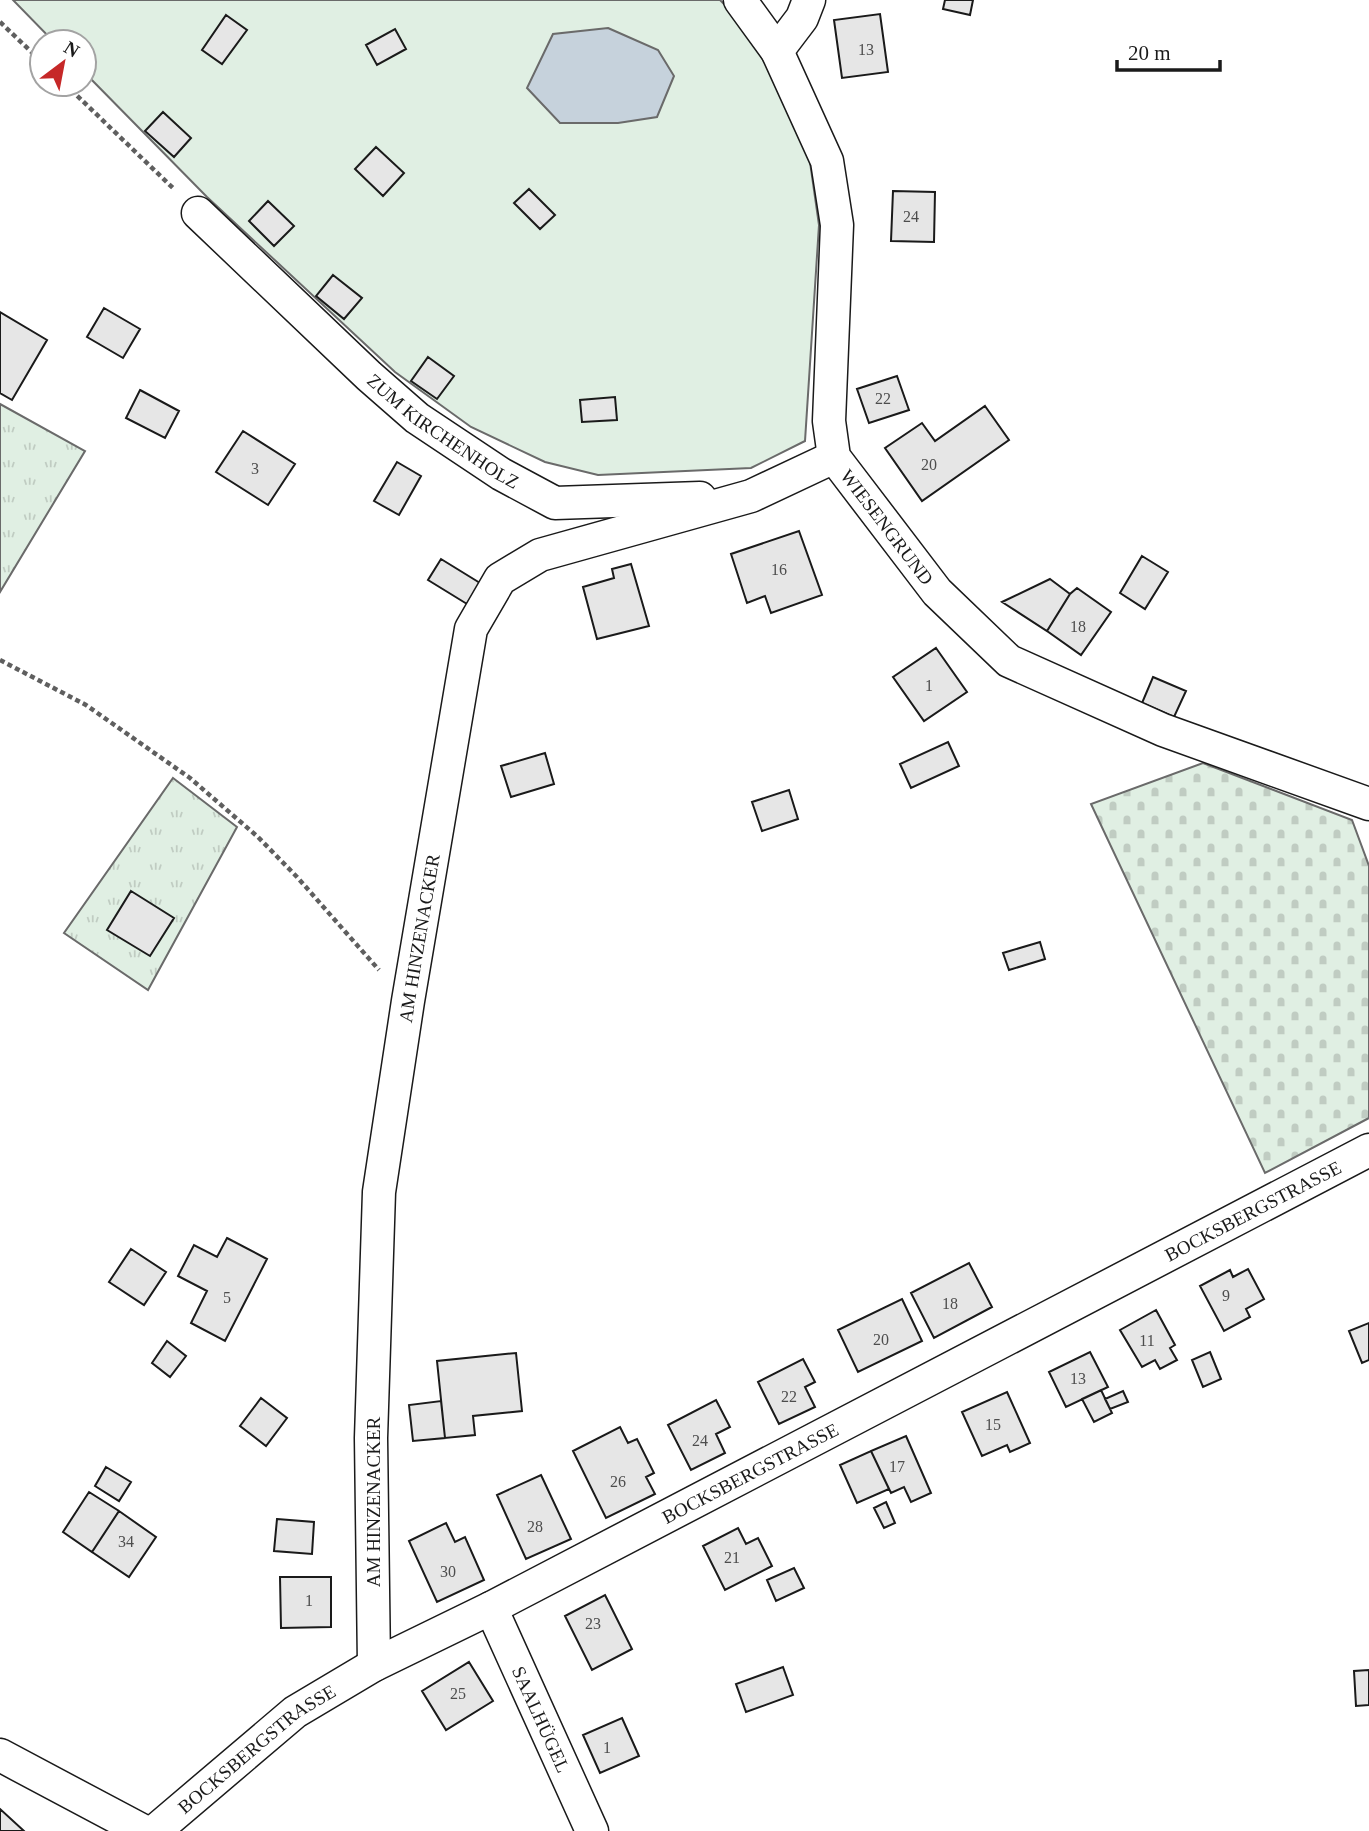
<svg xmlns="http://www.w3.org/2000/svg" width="1369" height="1831" font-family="Georgia,serif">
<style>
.green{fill:#e0efe3;stroke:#6a6a6a;stroke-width:2}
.cemetery{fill:url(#cemetery-stones);stroke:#6a6a6a;stroke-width:2}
.park{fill:url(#park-tufts);stroke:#6a6a6a;stroke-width:2}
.water{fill:#c6d2dc;stroke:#6a6a6a;stroke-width:2}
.building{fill:#e6e6e6;stroke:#1a1a1a;stroke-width:2}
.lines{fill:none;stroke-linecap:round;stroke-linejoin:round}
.minor-casing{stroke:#1a1a1a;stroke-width:35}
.path{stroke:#5f5f5f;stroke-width:4.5;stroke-dasharray:5 3.5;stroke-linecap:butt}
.minor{stroke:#fff;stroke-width:32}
.labels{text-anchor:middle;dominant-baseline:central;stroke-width:5;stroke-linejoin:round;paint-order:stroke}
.number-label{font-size:16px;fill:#4d4d4d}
.street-label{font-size:19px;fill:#1a1a1a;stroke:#fff}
</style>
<defs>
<pattern id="cemetery-stones" width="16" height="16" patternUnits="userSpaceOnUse" patternTransform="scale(1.75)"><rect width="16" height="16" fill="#e0efe3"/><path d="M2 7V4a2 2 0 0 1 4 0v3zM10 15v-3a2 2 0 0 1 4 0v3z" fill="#c0ccc2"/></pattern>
<pattern id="park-tufts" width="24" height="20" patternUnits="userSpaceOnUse" patternTransform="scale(1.75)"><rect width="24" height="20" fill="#e0efe3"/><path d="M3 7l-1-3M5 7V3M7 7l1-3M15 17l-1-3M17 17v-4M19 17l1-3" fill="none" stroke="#c0ccc2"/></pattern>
</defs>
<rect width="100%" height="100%" fill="#fff"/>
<path class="green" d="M13 0H720L736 16 782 89 810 162 819 225 805 441 751 468 598 475 545 462 471 427 395 372 207 197 84 72V42H54Z"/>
<path class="cemetery" d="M1203 763 1352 820 1369 866V1118L1265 1173 1091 804Z"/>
<path class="park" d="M0 404 85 451 0 592Z
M173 778 237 827 148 990 64 933Z"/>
<path class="water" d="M608 28 658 50 674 76 657 117 618 123H560L527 88 553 34Z"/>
<path class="building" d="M945 0H973L970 15 943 9Z
M880 14 888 72 842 78 834 20Z
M226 15 247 30 222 64 202 50Z
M395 29 406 49 377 65 366 45Z
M163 112 191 138 174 157 145 131Z
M376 147 404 173 383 196 355 169Z
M529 189 555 215 540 229 514 203Z
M893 191 935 192 934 242 891 241Z
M268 201 294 226 274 246 249 221Z
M333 275 362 298 344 319 316 296Z
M104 308 140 329 123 358 87 337Z
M0 312 47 340 12 400 0 393Z
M428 357 454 376 437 399 411 381Z
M897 376 909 410 869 423 857 389Z
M140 390 179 411 165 438 126 418Z
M615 397 617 420 582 422 580 400Z
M985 406 1009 440 922 501 885 448 922 423 935 441Z
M243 431 295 464 268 505 216 472Z
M397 462 421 476 399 515 374 501Z
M799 531 822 595 771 613 765 596 747 603 731 554Z
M1142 556 1168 572 1145 609 1120 593Z
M441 559 480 583 467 604 428 580Z
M631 564 649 626 597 639 583 587 614 578 612 569Z
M1050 579 1070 594 1047 631 1002 602Z
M1077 588 1111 612 1081 655 1047 631 1070 594Z
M936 648 967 692 924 721 893 677Z
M1153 677 1186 691 1174 717 1142 703Z
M948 742 959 766 911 788 900 764Z
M545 753 554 784 511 797 501 766Z
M789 790 798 819 762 831 752 802Z
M131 891 174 918 150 956 107 930Z
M1040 942 1045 959 1009 970 1003 953Z
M227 1238 267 1259 225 1341 191 1323 207 1291 178 1276 194 1245 217 1257Z
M131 1249 166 1272 144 1305 109 1282Z
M969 1263 992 1307 934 1338 911 1293Z
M1248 1269 1264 1299 1246 1309 1250 1317 1224 1331 1200 1286 1230 1270 1233 1277Z
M902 1299 922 1341 858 1372 838 1330Z
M1156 1310 1175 1345 1170 1348 1177 1360 1160 1369 1155 1360 1142 1367 1120 1330Z
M1369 1323V1360L1362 1363 1349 1331Z
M167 1341 186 1356 170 1377 152 1363Z
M1090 1352 1108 1387 1066 1407 1049 1372Z
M1210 1352 1221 1379 1203 1387 1192 1360Z
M516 1353 522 1411 473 1416 475 1435 445 1438 437 1361Z
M803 1359 815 1382 805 1387 815 1407 779 1424 758 1382Z
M1101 1390 1112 1413 1094 1422 1082 1399Z
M1123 1391 1128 1402 1110 1409 1105 1399Z
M1007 1392 1030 1443 1010 1452 1007 1445 982 1456 962 1412Z
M261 1398 287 1418 266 1446 240 1426Z
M716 1400 730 1427 716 1434 725 1453 691 1470 668 1425Z
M441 1401 445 1438 413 1441 409 1405Z
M620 1427 628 1443 637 1439 654 1473 646 1477 655 1494 606 1518 573 1451Z
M906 1436 931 1493 911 1502 904 1487 891 1493 871 1451Z
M871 1451 889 1489 857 1503 840 1465Z
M106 1467 131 1482 119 1501 95 1486Z
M541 1475 571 1539 526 1559 497 1495Z
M89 1492 119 1511 92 1552 63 1532Z
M886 1502 895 1523 884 1528 874 1508Z
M119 1511 156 1537 129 1577 92 1552Z
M277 1519 314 1522 312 1554 274 1551Z
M446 1523 455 1542 465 1537 484 1580 437 1602 409 1541Z
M738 1528 746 1544 758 1538 772 1566 725 1590 703 1546Z
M794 1568 804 1588 776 1601 767 1580Z
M280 1577H331V1627L281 1628Z
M605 1595 632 1649 592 1670 565 1616Z
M469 1662 493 1701 446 1730 422 1691Z
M783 1667 793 1695 746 1712 736 1684Z
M1369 1670V1705L1356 1706 1354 1671Z
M622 1718 639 1756 600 1773 583 1735Z
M0 1809 24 1831H0Z"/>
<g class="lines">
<defs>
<g id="minor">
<path id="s1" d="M740 0 777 51 827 161 837 225 829 421 834 457 937 592 1009 661 1163 730 1369 804"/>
<path d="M777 51 802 18 809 0"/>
<path id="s2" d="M198 213 369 376 417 418 501 474 555 503 700 498"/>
<path id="s3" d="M491 1608 592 1831"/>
<path id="s4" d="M374 1665 371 1438 379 1192 408 1001 471 629 500 579 540 555 751 496 834 457"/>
<path d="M0 1755 143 1831"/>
<path id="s5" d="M155 1831 295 1712 374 1665 491 1608 1369 1150"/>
</g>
</defs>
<use href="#minor" class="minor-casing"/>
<path class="path" d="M0 22 42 62
M65 84 175 190
M0 660 86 705 190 778 258 837 297 877 379 970"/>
<use href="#minor" class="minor"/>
</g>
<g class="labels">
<g class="number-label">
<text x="866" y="49">13</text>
<text x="911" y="216">24</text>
<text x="883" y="398">22</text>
<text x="929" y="464">20</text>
<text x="255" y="468">3</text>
<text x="779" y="569">16</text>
<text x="1078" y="626">18</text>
<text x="929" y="685">1</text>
<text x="1226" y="1295">9</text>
<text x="227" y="1297">5</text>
<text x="950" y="1303">18</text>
<text x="881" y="1339">20</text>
<text x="1147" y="1340">11</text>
<text x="1078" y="1378">13</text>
<text x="789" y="1396">22</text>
<text x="993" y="1424">15</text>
<text x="700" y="1440">24</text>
<text x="897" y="1466">17</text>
<text x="618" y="1481">26</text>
<text x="535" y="1526">28</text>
<text x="126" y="1541">34</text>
<text x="732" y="1557">21</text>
<text x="448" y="1571">30</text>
<text x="309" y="1600">1</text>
<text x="593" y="1623">23</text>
<text x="458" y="1693">25</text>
<text x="607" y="1747">1</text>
</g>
<g class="street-label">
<text stroke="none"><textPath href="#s2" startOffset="329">ZUM KIRCHENHOLZ</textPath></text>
<text stroke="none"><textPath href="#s1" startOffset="569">WIESENGRUND</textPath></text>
<text stroke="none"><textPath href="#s4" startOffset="730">AM HINZENACKER</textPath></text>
<text stroke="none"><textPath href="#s5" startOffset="1265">BOCKSBERGSTRASSE</textPath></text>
<text stroke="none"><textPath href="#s5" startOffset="698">BOCKSBERGSTRASSE</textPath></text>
<text transform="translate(373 1502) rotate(-90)">AM HINZENACKER</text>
<text stroke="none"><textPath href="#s3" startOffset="122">SAALHÜGEL</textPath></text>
<text stroke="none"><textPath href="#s5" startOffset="131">BOCKSBERGSTRASSE</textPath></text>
</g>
</g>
<g transform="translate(63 63) rotate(32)"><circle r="33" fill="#ffffff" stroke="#a3a3a3" stroke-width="2"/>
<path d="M0-5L12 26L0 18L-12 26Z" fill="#c62828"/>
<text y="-10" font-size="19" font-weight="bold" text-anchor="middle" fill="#1a1a1a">N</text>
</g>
<path d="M1117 60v10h103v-10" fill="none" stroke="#1a1a1a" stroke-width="3.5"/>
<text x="1128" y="60" font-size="21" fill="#1a1a1a" stroke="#ffffff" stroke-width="5" paint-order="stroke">20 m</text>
</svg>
